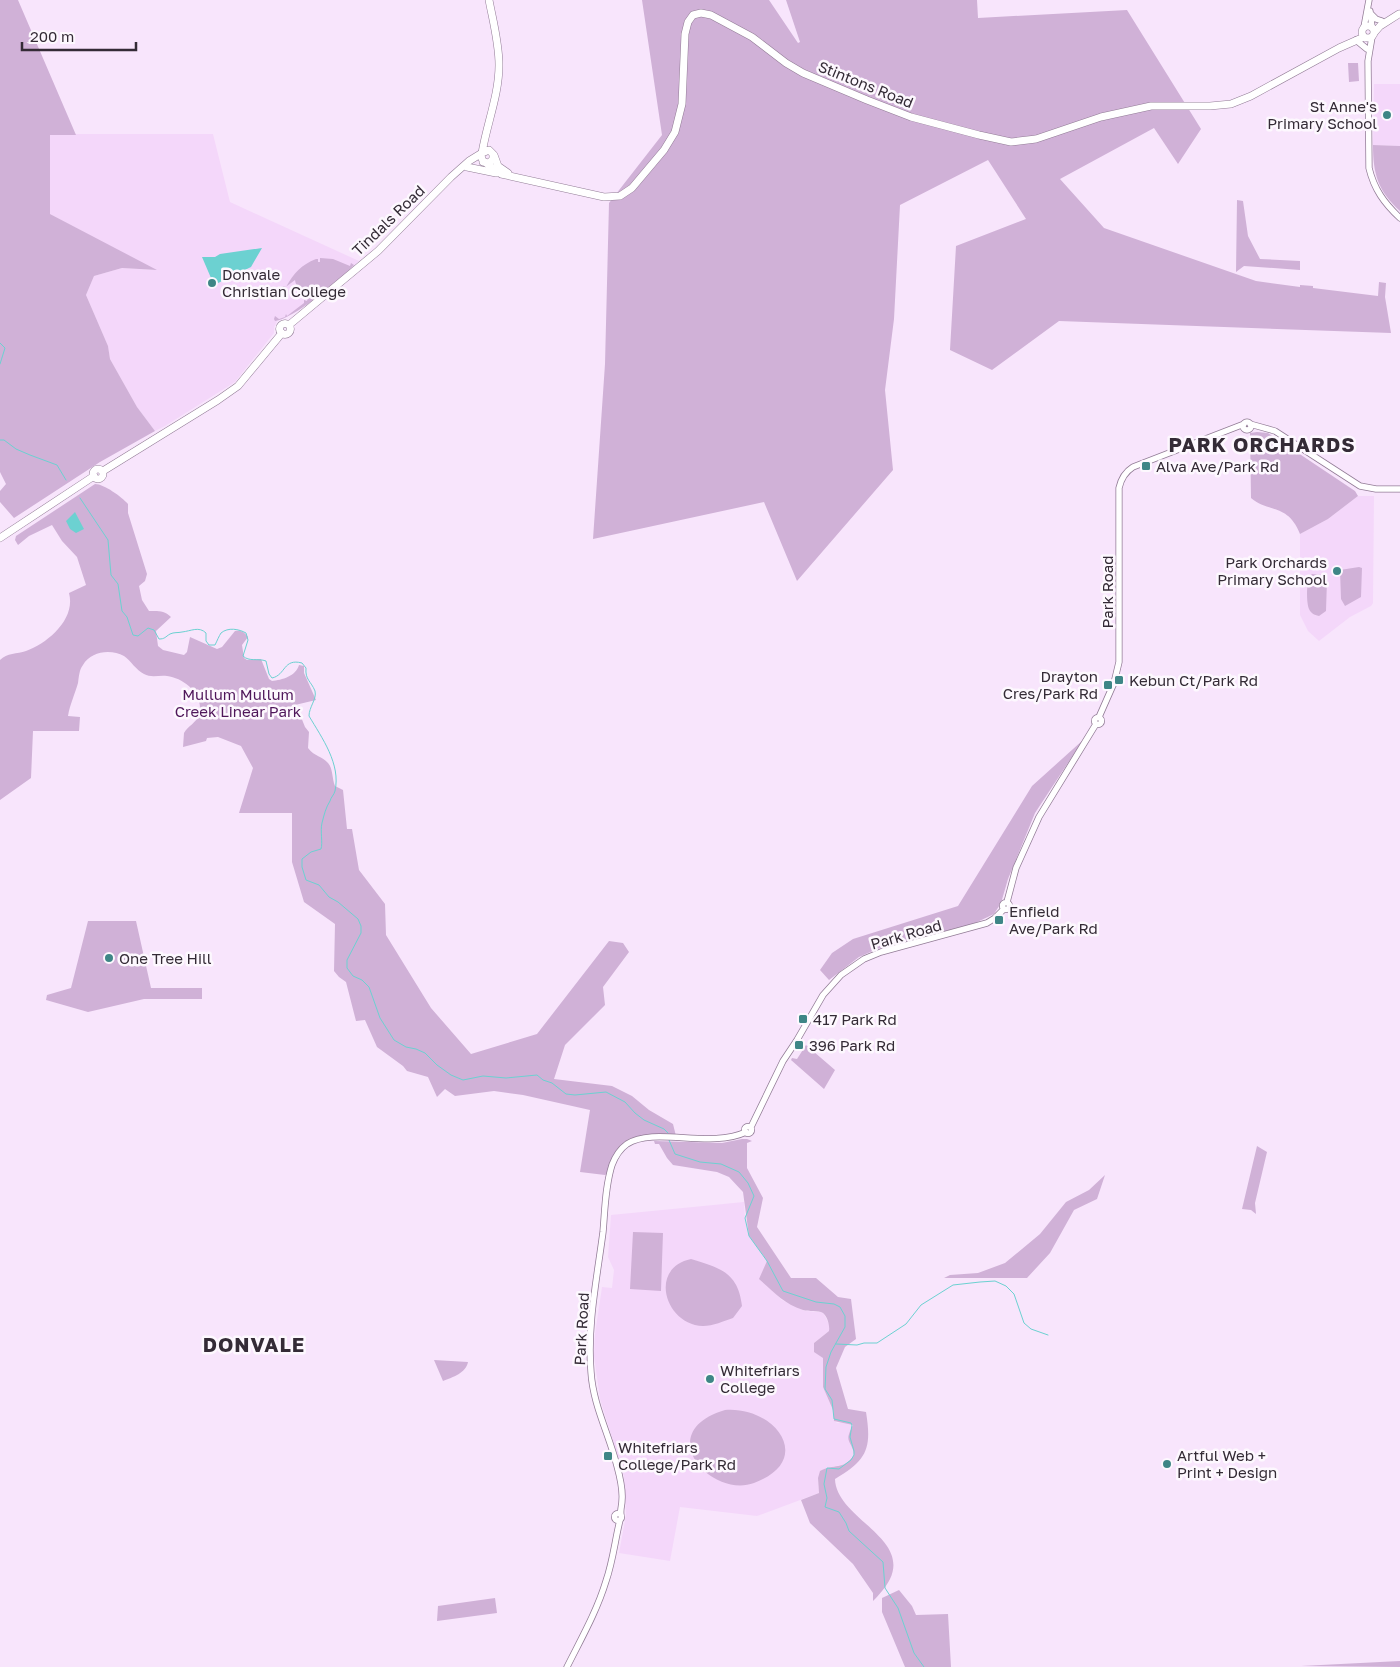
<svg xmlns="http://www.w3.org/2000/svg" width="1400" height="1667" font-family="'Golos Text',sans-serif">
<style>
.built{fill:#f4d7fa}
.green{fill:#d0b1d7}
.water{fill:#6cd1d1}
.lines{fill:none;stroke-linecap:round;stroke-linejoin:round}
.stream{stroke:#6cd1d1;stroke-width:1}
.minor-casing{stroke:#927c96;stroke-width:7}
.major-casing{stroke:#927c96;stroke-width:8}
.minor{stroke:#fff;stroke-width:5.5}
.major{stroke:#fff;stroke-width:7}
.poi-dot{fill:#3e8686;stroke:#fdf8fe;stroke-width:2}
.labels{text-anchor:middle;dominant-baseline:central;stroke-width:5;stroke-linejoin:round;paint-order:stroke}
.street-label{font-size:15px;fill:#342b36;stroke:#fdf8fe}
.poi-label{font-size:15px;fill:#342b36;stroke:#fdf8fe;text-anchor:start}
.park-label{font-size:15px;fill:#4f165a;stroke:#fdf8fe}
.district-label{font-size:20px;font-weight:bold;letter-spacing:1px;fill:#342b36;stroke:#fdf8fe}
</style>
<rect width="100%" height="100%" fill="#f8e5fc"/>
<path class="built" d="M1374 84H1400V146L1373 145Z
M50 134H213L230 202 359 261 326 290 287 317 278 319 274 328V333L235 382 165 426 155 431 137 407 110 359 108 346 86 295 94 276 122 268 155 270 50 214Z
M1358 496H1374L1373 603 1371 606 1350 617 1319 641 1308 631 1300 615V534L1328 519Z
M744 1202 745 1218 761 1254 767 1261 773 1291 782 1300 805 1311 821 1312 824 1314 830 1326 829 1331 814 1343 823 1358V1387L833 1410V1419L837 1423 844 1422 853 1425 852 1448 854 1455 846 1464 831 1467 818 1478 819 1493 757 1516 680 1507 670 1561 619 1553 626 1515 624 1476 600 1399 594 1356 595 1334 602 1287 612 1288 614 1270 608 1257 611 1215Z"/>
<path class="green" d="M0 0H18L76 135H50V214L157 270 122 268 94 276 86 295 108 346 110 359 137 407 155 431 100 462 14 518 0 502V491L6 484 0 472Z
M642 0H769L798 43 800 42 786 0H977L978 18 1127 10 1201 129 1178 164 1154 128 1060 179 1104 228 1256 281 1300 287V285L1313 286V288L1378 296 1379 282 1386 283 1385 297 1391 333 1059 321 992 370 950 350 956 246 1026 219 988 160 900 205 894 319 885 390 893 470 797 581 764 502 593 539 605 364 609 203 662 135Z
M1348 63H1358L1359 81 1349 82Z
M1373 145 1400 146V211C1378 191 1373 174 1373 145Z
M1237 200 1243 201 1248 236 1260 259 1300 261V270L1244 266 1236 272Z
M320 258 333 259 350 266 351 263 354 265C341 280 293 319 275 321L274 319 275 316 279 319 285 317 286 314 287 316 304 303V300L307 301 308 298 305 297 310 293C303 292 296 289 295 280L279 292 283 286 286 287C294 273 301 265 316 259H318V262H320Z
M1257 432 1268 433 1355 491 1358 496 1328 519 1300 534C1288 503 1268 513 1251 498L1250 433Z
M95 484C104 484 122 497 128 504V513L147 574 145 581 139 586 142 600 149 611C158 611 164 610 171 617L156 631 158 646 163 650 184 655 187 652 190 637 217 649 222 647 235 631C242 630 244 632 248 637L242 645 244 658 247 660 261 659 269 679 272 681C282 680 296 676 299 665L304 666V673L316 700 295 705 294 710 296 716 301 717 305 727 309 732 308 748C315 757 322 756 328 763 333 768 332 779 335 786L343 790 347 829H352L359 870 385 904 386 935 431 1008 471 1054 537 1034 609 941 623 943 629 952 603 987 605 1005 565 1045 554 1079 612 1086 632 1096 649 1110 673 1124 676 1136C640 1134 618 1133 607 1174L605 1175 580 1172 590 1110 523 1095 494 1091 455 1096 445 1089 437 1097 428 1077 407 1071 403 1066 377 1047 365 1020 356 1021 346 982 339 977 334 971 335 924 304 902 292 862V813H239L253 768 241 746 218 737 207 738 206 741 183 747 184 733C188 726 196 723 199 715 205 695 184 678 167 676 159 675 151 678 144 674 136 670 131 661 124 656 111 649 91 651 83 665 79 670 79 677 78 683 75 694 70 704 68 716L80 717 79 731H33L31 778 0 800V660C7 653 17 654 26 651 48 643 76 619 69 593L86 585 77 557 62 541 52 525 29 536 18 545 15 540 16 536Z
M1359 567 1362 568 1361 597 1345 606 1341 599 1340 570Z
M1312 574 1322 575 1327 580 1326 611 1319 616C1314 615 1311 613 1309 609 1306 602 1306 578 1312 574Z
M1083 740 1035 813 1008 879 1001 903 994 914 973 924 877 949 859 957 829 980 820 970 832 953 853 939 958 906 1032 786Z
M88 921H136L151 988H202V999H144L88 1012 46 1000 47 995 71 988Z
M806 1045 835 1070 824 1089 791 1060 792 1058 797 1059Z
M742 1139H747L752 1141 747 1143V1168L763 1198 757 1227 791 1278H816L838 1297 851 1299 856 1339 845 1347 836 1368 848 1409 866 1412C872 1449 867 1460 835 1479 836 1518 910 1537 890 1579 886 1587 879 1595 873 1601V1593L853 1564 810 1523 801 1500 819 1493 818 1478 820 1471C834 1463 843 1471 854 1455 852 1439 843 1444 853 1425L834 1421 833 1410 823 1387V1358L814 1352V1343L829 1331C830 1325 827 1316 823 1313 818 1310 809 1312 803 1310 783 1303 775 1293 759 1279L767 1261 749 1236 743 1192 729 1177 717 1172 673 1165 667 1158 659 1144H655L654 1141 722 1143Z
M1257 1146 1267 1152 1255 1203 1256 1214 1251 1210 1242 1209Z
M1105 1175 1097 1199 1074 1210 1050 1253 1027 1278H944L950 1275 978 1273 1005 1263 1040 1234 1066 1202 1089 1190Z
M633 1232 663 1233 661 1291 630 1289Z
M691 1259C720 1268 738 1272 742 1306L733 1318C724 1321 713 1326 703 1326 665 1325 648 1268 691 1259Z
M434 1360 468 1362C466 1373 453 1377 443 1381Z
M725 1410C775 1406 816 1460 754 1483 711 1499 651 1432 725 1410Z
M899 1590 912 1606 916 1615 948 1614 951 1667H905L882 1612V1598Z
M495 1598 497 1613 437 1621 438 1606Z
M1400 1661V1667L1301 1666Z"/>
<path class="water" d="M262 248 251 267 214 285 202 257H215L220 254Z
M75 512 84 529 76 533 70 529 66 521Z"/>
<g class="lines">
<path class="stream" d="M0 343 5 348 0 364
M0 440H4L16 449 30 455 57 465 66 480
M80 498 108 540 111 575 118 584 122 611 127 617 133 635 138 636 148 628 154 630 159 639C165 639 165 637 170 634 174 632 178 633 182 632 191 631 199 626 206 633V641L209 645H215C217 641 219 636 221 633 228 627 239 629 246 633L248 640 243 656C249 662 258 658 266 661L269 674 272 678C286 675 283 658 302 663L306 668C305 680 311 681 315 691 317 699 309 707 309 716 322 738 341 764 335 791 334 795 331 797 330 801 326 807 324 815 322 823 320 831 323 843 321 849L311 852 302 859V867L306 880 319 885 329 897 338 902 358 919 361 926V933L347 960V968L353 976 362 980 369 987 380 1018 394 1040 406 1047 416 1049 425 1053 437 1065 451 1075 463 1080 483 1076 506 1078 537 1075 543 1080 552 1083 566 1094 575 1095 606 1092 625 1102 635 1113 644 1120 664 1129 668 1133
M669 1140 675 1154 700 1162 721 1164 739 1172 748 1183 754 1196 745 1218 749 1236 767 1261 783 1291 816 1302 834 1304 840 1307 845 1316V1327L831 1352 826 1367 825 1389 832 1400 834 1419 851 1423 852 1425 850 1437 854 1451V1455L851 1460 839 1469 827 1468 824 1484 827 1498 825 1507 839 1512 846 1523 849 1531 883 1562 885 1588 898 1608 914 1653 924 1667
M836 1344 857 1345 864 1343H877L906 1324 921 1305 953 1285 980 1282 995 1281 1006 1286 1014 1294 1024 1323 1031 1329 1048 1335"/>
<defs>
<path id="minor" d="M1370 11 1372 27
M1371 14 1376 19 1382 21
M1364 27 1369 0
M1372 37 1368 61 1369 168C1374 189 1384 203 1400 218
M1356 40 1367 49
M1243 426a4 4 0 1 1 8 0a4 4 0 1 1-8 0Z
M1250 424 1275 431 1360 486 1376 489H1400
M1099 717 1114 683 1119 662V488C1121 479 1125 472 1133 467L1244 424
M1094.5 721a3.5 3.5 0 1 1 7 0a3.5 3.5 0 1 1-7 0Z
M1007 902 1016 868 1039 817 1096 724
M1002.5 906a3.5 3.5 0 1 1 7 0a3.5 3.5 0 1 1-7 0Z
M744.5 1130a3.5 3.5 0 1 1 7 0a3.5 3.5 0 1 1-7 0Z
M751 1127 783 1061 797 1040 823 995 841 975 864 959 881 952 987 923 995 918 1004 909
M614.5 1517a3.5 3.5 0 1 1 7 0a3.5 3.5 0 1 1-7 0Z
M621 1515C620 1509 622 1506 622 1500 623 1489 620 1477 617 1466 609 1434 593 1405 591 1372 587 1326 597 1278 603 1232 605 1210 605 1187 612 1165 615 1157 620 1149 627 1144 654 1126 710 1149 746 1132
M567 1667C581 1639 597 1611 606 1581 613 1561 615 1540 620 1520"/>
<path id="major" d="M1362 32a6 6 0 1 1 12 0a6 6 0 1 1-12 0Z
M1374 33 1380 26 1399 14
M482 153C487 123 499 95 499 65 499 43 493 21 489 0
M494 155 498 166 508 173
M483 162 489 163 493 159V154L489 150 482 153 481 156 483 161 501 174 604 197 620 196 632 188 664 150 675 132 682 104 685 34 688 22 693 15 701 13 711 15 752 37 786 63 803 73 867 100 911 117 979 135 1011 142 1036 139 1101 117 1151 106H1210L1231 104 1251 96 1339 48 1364 37
M467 167 496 173
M279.5 329a5.5 5.5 0 1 1 11 0a5.5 5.5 0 1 1-11 0Z
M289 325 378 251 451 177 469 161 482 153
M93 474a5 5 0 1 1 10 0a5 5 0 1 1-10 0Z
M103 471 218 400 238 386 282 333
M0 538 94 476"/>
</defs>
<use href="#minor" class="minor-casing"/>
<use href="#major" class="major-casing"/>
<use href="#minor" class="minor"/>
<use href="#major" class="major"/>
</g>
<g class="poi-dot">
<circle cx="1387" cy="115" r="5"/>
<circle cx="212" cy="283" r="5"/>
<rect x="1141" y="461" width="10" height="10" rx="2.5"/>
<circle cx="1337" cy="571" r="5"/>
<rect x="1114" y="675" width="10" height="10" rx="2.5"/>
<rect x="1103" y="680" width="10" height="10" rx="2.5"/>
<rect x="994" y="915" width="10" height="10" rx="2.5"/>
<circle cx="109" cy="958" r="5"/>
<rect x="798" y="1014" width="10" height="10" rx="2.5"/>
<rect x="794" y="1040" width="10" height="10" rx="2.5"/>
<circle cx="710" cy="1379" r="5"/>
<rect x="603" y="1451" width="10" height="10" rx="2.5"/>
<circle cx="1167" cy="1464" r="5"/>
</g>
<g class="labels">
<g class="street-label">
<text transform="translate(866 84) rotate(22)">Stintons Road</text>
<text transform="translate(388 220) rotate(-44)">Tindals Road</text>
<text transform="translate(1107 592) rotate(-90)">Park Road</text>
<text transform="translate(906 934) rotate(-16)">Park Road</text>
<text transform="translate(581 1329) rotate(-87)">Park Road</text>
</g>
<g class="poi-label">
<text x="1377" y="106" text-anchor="end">St Anne's<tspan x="1377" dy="17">Primary School</tspan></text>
<text x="222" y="274">Donvale<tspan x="222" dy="17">Christian College</tspan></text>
<text x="1156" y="466">Alva Ave/Park Rd</text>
<text x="1327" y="562" text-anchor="end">Park Orchards<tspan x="1327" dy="17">Primary School</tspan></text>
<text x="1098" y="676" text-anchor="end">Drayton<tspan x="1098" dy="17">Cres/Park Rd</tspan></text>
<text x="1129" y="680">Kebun Ct/Park Rd</text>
<text x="1009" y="911">Enfield<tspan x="1009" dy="17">Ave/Park Rd</tspan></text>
<text x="119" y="958">One Tree Hill</text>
<text x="813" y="1019">417 Park Rd</text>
<text x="809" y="1045">396 Park Rd</text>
<text x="720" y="1370">Whitefriars<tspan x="720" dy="17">College</tspan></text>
<text x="618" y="1447">Whitefriars<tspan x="618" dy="17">College/Park Rd</tspan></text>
<text x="1177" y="1455">Artful Web +<tspan x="1177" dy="17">Print + Design</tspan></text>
</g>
<g class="park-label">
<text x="238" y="694">Mullum Mullum<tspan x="238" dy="17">Creek Linear Park</tspan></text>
</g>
<g class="district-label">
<text x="1262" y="444">PARK ORCHARDS</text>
<text x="254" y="1344">DONVALE</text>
</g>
</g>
<path d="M22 42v8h114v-8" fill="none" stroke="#342b36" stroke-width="2.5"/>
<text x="30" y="42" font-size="15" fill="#342b36" stroke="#fdf8fe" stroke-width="4" paint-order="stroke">200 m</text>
</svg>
